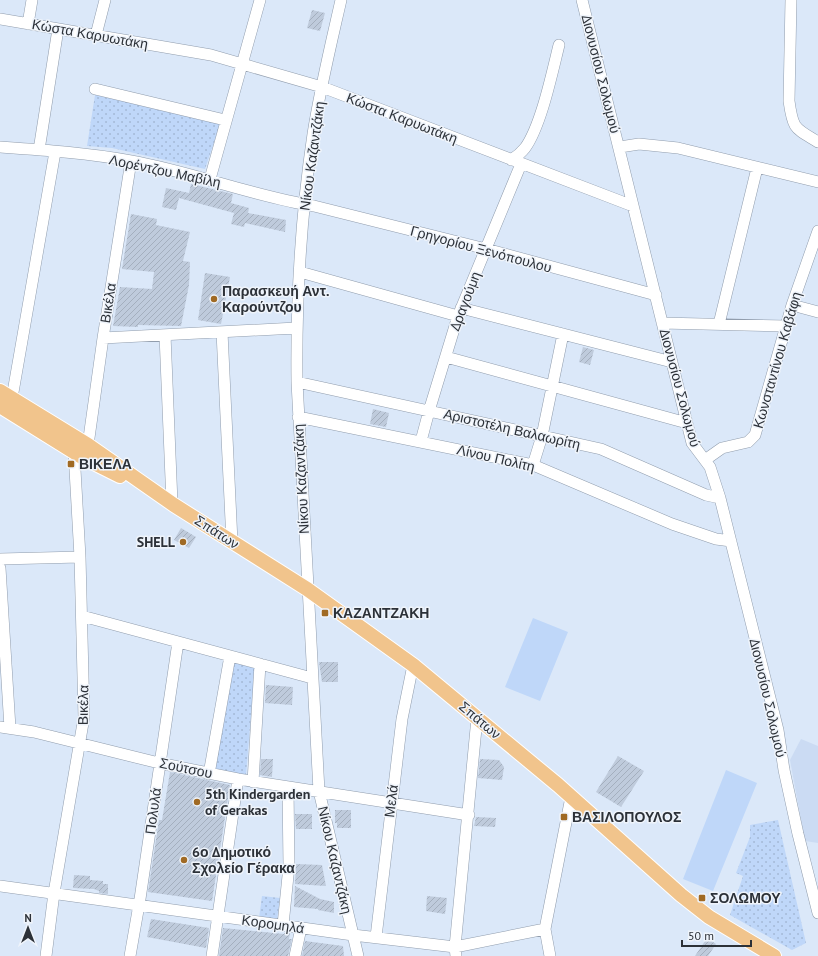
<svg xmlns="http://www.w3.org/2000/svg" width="818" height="956" font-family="'PT Sans',sans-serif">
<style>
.built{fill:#cbdbf3}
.green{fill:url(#green-dots)}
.pitch{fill:#bfd7f9}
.building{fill:url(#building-hatch)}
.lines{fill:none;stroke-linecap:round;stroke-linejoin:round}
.minor-casing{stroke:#919dad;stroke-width:12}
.major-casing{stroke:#fff;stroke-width:16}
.minor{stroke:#fff;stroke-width:11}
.major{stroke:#f1c48c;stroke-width:14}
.poi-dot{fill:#a06a24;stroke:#eff4fb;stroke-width:1.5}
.labels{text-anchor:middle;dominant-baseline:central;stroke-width:3;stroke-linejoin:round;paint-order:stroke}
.street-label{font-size:14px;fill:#2c3138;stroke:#eff4fb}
.poi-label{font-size:14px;font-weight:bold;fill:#2c3138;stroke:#eff4fb;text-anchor:start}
</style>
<defs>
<pattern id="green-dots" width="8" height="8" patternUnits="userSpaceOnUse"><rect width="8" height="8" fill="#bfd7f9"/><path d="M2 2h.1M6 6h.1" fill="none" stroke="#a4b9d6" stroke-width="1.8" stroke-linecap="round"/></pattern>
<pattern id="building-hatch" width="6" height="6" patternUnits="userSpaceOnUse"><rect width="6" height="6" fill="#bfcbdc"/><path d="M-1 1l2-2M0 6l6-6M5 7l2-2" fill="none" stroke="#a4afbe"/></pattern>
</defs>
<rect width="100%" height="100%" fill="#dbe8f9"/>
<path class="built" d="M801 739 818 746V843L805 841 790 760Z"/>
<path class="green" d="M95 95 221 122 205 169 112 148 87 146Z
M231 661 255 667 246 775 213 769Z
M778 820 806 943 792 950 730 915 743 876 736 873 750 837V825Z
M262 896 280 898 277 920 259 918Z"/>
<path class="pitch" d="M533 618 568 632 540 701 505 687Z
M726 770 757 783 713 891 683 879Z"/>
<path class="building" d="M312 10 325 13 320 31 307 28Z
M191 184 233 194 231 203 249 208 248 213 286 220 285 232 245 223 244 227 231 224 234 213 179 198 176 210 162 207 166 188 189 193Z
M131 214 157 219 156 225 190 232 183 261 190 262 189 285 181 326 138 325V327L113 326 120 287 152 289 154 272 122 269Z
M205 273 230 277 221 324 198 320Z
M583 347 594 350 590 365 579 362Z
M373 409 389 413 386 427 370 424Z
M181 528 196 537 189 548 174 540Z
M319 662H338V682H322Z
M266 685 293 687 292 705 265 703Z
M618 756 644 771 621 807 596 792Z
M261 759H273L272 777 260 775Z
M480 759 499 760 504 767 502 780 478 778Z
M170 772 230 785 212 901 148 892 159 820H162Z
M335 810H351V828H337V823H335Z
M295 814H312V829H296Z
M476 817 496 818 495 827 474 826Z
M296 864 322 865 326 886 295 884Z
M74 875 90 876V880L103 881V884H108V894L99 893V891L94 889 73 888Z
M295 886 320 899 334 902V913L318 910V909L294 907Z
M427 896 447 898 445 914 426 911Z
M151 919 209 928 206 948 147 937Z
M223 928 284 934V933H290L289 939H292L288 956H219Z
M707 938 716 944 708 956H695Z
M305 941 343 946 344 956H302Z"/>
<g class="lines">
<defs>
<path id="minor" d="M341 0C331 44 320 89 313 134 301 215 296 299 297 382L319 791 358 956
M582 0 692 443 710 467 720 498 778 730 784 770 798 834 818 913
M791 0 789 101C793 130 795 128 818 142
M0 19 211 55 322 87 633 206
M28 24 32 0
M96 35 105 0
M95 89 225 120
M0 147C43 150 88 153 131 161 193 172 252 196 314 206L486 249 656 295
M620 147 639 144 678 148 818 182
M39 150 58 29
M511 160C516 157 521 153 525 148 541 126 552 73 559 45
M210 179 260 0
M300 272 458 316
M792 305 818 312
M461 308 672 362
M662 323 785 326
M719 324 757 168
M222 332 232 542
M165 335 172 503
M103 338 296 328
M446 357 687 423
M297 382 601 449 706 495 720 498
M12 398 55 152
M298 417 533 465 672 524 716 539 731 541
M421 441 429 411 458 316 521 164
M88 445 103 338 131 161
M705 460 722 448 748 442 755 435 792 305 818 231
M533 465 542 436 563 334
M0 559 80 557
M0 568 10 728
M82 616 312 678
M0 727 34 732 159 763 238 779 469 815
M209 774 230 656
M253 782 260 664
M0 886 353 935 455 947 545 929
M283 925 289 866 288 788
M376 937 402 719 413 665
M46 956 54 893 84 717 80 557 74 452
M130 956 140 899 178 642
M212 956 238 779
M295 956 301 928
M456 956 455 947 477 718
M550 956 545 929 571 797"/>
<path id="major" d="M0 391 88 445 174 505 307 589 413 665 558 785 681 895 709 917 774 956
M0 406 82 457 120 476"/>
</defs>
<use href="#minor" class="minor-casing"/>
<use href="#major" class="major-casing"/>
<use href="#minor" class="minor"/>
<use href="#major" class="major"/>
</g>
<g class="poi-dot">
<circle cx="214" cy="299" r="4"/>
<rect x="67" y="460" width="8" height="8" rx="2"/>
<circle cx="183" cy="542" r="4"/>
<rect x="321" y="609" width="8" height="8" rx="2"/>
<circle cx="197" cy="802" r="4"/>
<rect x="560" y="813" width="8" height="8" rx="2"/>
<circle cx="184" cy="860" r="4"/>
<rect x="698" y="894" width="8" height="8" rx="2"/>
</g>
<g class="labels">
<g class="street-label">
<text transform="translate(90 34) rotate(10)">Κώστα Καρυωτάκη</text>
<text transform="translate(601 74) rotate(76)">Διονυσίου Σολωμού</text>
<text transform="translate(402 118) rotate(21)">Κώστα Καρυωτάκη</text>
<text transform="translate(312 156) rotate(-82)">Νίκου Καζαντζάκη</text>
<text transform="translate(165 171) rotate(12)">Λορέντζου Μαβίλη</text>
<text transform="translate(481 249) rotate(15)">Γρηγορίου Ξενόπουλου</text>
<text transform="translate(465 301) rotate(-69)">Δραγούμη</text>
<text transform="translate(108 303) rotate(-81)">Βικέλα</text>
<text transform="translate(777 360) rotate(-74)">Κωνσταντίνου Καβάφη</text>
<text transform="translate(680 388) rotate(75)">Διονυσίου Σολωμού</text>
<text transform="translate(512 429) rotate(13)">Αριστοτέλη Βαλαωρίτη</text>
<text transform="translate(496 458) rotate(13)">Λίνου Πολίτη</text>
<text transform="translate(301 479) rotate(-93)">Νίκου Καζαντζάκη</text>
<text transform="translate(217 532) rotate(33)">Σπάτων</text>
<text transform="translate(768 698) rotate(77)">Διονυσίου Σολωμού</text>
<text transform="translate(83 705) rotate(-89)">Βικέλα</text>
<text transform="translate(480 720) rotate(40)">Σπάτων</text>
<text transform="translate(186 768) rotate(12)">Σούτσου</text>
<text transform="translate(391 801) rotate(-83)">Μελά</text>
<text transform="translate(153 811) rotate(-82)">Πολυλά</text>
<text transform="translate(335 860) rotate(77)">Νίκου Καζαντζάκη</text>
<text transform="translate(273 924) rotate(8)">Κορομηλά</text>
</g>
<g class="poi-label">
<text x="222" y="291">Παρασκευή Αντ.<tspan x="222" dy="16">Καρούντζου</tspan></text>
<text x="79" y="464">ΒΙΚΕΛΑ</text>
<text x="175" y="542" text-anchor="end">SHELL</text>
<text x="333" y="613">ΚΑΖΑΝΤΖΑΚΗ</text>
<text x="205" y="794">5th Kindergarden<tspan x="205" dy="16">of Gerakas</tspan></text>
<text x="572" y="817">ΒΑΣΙΛΟΠΟΥΛΟΣ</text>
<text x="192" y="852">6ο Δημοτικό<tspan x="192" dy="16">Σχολείο Γέρακα</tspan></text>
<text x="710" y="898">ΣΟΛΩΜΟΥ</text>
</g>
</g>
<g transform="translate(28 928)" stroke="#eff4fb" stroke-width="3" paint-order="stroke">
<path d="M0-3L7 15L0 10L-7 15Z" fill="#2c3138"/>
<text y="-6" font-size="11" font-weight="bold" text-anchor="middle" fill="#2c3138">N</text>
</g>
<path d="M682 940v6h69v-6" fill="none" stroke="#2c3138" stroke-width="2"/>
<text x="688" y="940" font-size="12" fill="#2c3138" stroke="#eff4fb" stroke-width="3" paint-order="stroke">50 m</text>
</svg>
